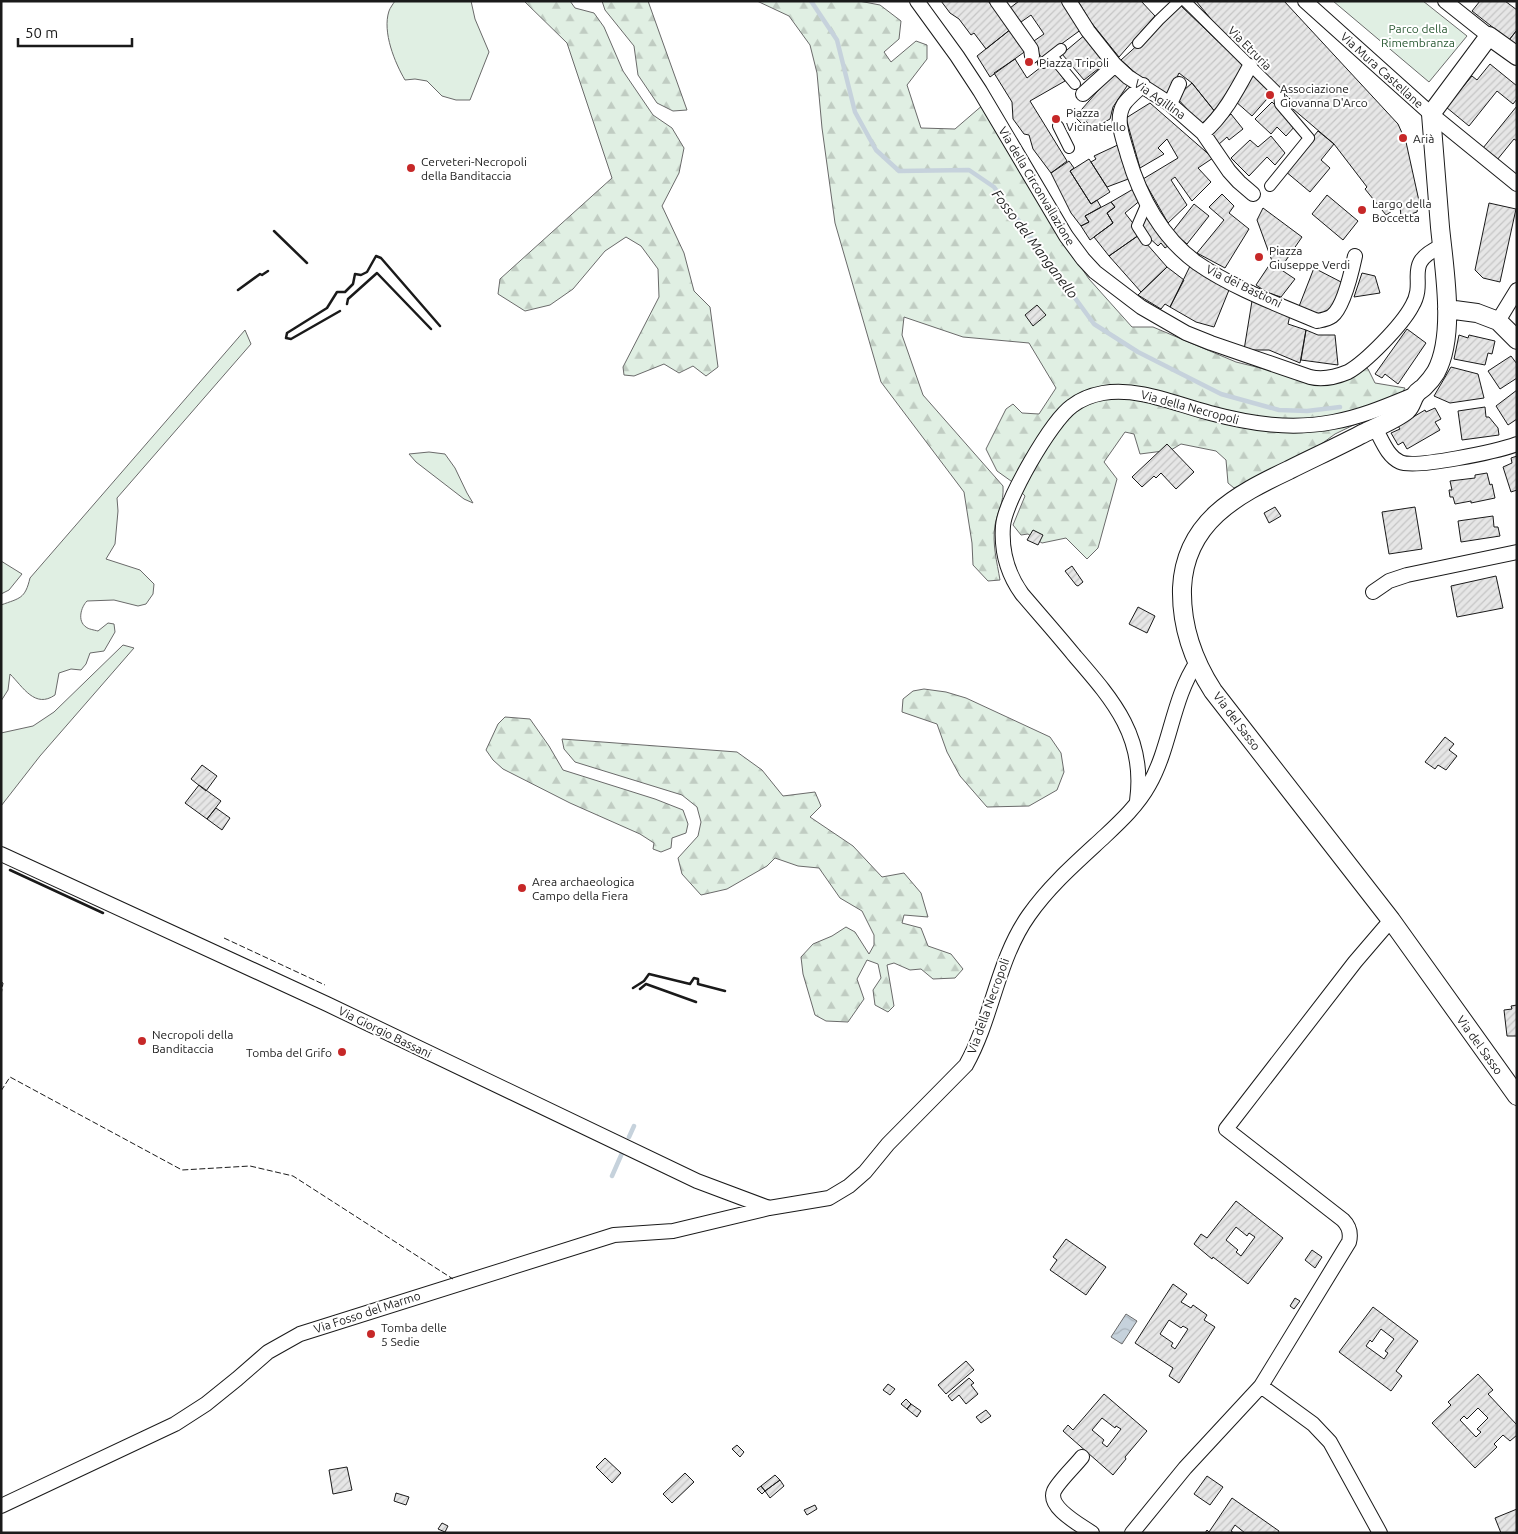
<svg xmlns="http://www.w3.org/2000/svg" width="1518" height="1534" font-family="Ubuntu,sans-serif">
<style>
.green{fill:#e0efe3;stroke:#6a6a6a}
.forest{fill:url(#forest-firs);stroke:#6a6a6a}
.water{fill:url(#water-waves);stroke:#6a6a6a}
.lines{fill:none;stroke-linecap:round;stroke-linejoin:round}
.stream{stroke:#c6d2dc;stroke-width:4.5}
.building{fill:url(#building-hatch);stroke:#1a1a1a;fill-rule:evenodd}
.pedestrian-casing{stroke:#1a1a1a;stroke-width:12}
.minor-casing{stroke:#1a1a1a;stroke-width:16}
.tertiary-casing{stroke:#1a1a1a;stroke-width:20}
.pedestrian{stroke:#fff;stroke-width:10}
.minor{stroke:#fff;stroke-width:14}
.tertiary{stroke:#fff;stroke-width:18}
.fence{stroke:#1a1a1a;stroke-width:1;stroke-dasharray:6 2.5;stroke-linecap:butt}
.wall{stroke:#1a1a1a;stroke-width:2.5}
.poi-dot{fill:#c62828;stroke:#fff;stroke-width:2}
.labels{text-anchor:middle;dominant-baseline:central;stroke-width:4;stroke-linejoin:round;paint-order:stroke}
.park-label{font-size:12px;fill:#2b5a34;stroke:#fff}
.street-label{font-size:12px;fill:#1a1a1a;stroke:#fff}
.poi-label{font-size:12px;fill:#1a1a1a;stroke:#fff;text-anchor:start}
.water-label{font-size:14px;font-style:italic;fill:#1a1a1a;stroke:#fff}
</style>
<defs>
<pattern id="forest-firs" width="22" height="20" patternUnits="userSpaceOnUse" patternTransform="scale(1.25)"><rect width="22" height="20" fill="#e0efe3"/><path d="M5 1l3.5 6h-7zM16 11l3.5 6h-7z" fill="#c0ccc2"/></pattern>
<pattern id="water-waves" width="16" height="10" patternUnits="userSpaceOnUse" patternTransform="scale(1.25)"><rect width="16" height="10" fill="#c6d2dc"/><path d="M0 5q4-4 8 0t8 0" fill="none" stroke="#aab4bc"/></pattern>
<pattern id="building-hatch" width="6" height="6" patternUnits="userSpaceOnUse" patternTransform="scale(1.25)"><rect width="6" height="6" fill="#e6e6e6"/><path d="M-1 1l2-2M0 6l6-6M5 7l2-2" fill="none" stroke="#c5c5c5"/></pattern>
</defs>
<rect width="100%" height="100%" fill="#fff"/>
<path class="green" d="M395 1H471L475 19 489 52 470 100H456L442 96 427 81 415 79 405 80C395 63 382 32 389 11 390 8 393 4 395 1Z
M1333 1H1423L1467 36 1429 82Z
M245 330 251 344 117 498 118 511 115 544 106 559 140 570 154 584 153 594 146 604 138 606 114 600 87 601C81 607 77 621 86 627 88 629 94 630 98 631L108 623 114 624 115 632 104 651 90 653 86 664 81 670 71 669 59 673 55 695C35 709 23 687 10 674L8 690 1 701V605C20 598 25 599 30 578Z
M429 452 445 454 455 468 467 493 473 503 464 499 416 462 409 454Z
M1 561 22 574 9 590 1 594Z
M123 645 134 648 40 756 1 806V733L33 726 54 712Z"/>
<path class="forest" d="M524 1H570L575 8 594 13 604 27 623 71 653 115 672 128 684 148 679 173 662 206 684 253 694 291 710 307 718 367 706 376 693 366 679 373 664 364 634 376 624 375 623 367 659 297 658 269 641 246 626 237 605 251 573 289 550 305 525 311 498 294 500 279 612 178 567 43Z
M602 1H648L687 110 673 111 657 103 638 75 634 46 605 10Z
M757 1H859L880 5 901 21 899 39 884 52 891 62 916 41 927 45V59L907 85 921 128 955 129 984 104 1056 231 1089 279 1132 327H1153L1236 362 1293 376 1336 380 1359 362 1368 369 1375 383 1405 388 1395 405 1335 434 1320 445 1259 477 1234 488 1228 483 1226 460 1216 451 1181 444 1171 450 1140 454 1134 434 1125 432 1104 462 1117 479 1098 548 1087 559 1066 538 1042 543 1028 534 1021 535 1013 525 1025 496 1011 481 997 471 986 449 1006 409 1013 404 1022 413 1039 414 1056 388 1029 343 963 337 904 317 902 335 923 395 1003 486C1004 504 998 509 995 525 992 544 997 562 1000 580L988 581 973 565 972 543 964 492 881 382 835 223 822 128 817 73 810 45 789 16Z
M924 689 946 692 966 698 1050 737 1061 753 1064 772 1057 790 1029 806 987 807 960 776 947 752 937 724 902 712 903 699 913 691Z
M505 717 530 719 549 746 563 770 655 799 683 810 688 824 686 833 672 838 671 848 661 852 653 849 654 843 640 834 570 803 503 769 493 760 486 750 498 724Z
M562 739 737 752 762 770 783 796 815 792 821 806 810 817 853 846 882 877 904 873 921 893 928 917 904 915 902 923 921 928 928 946 951 954 963 969 955 978 933 979 921 969 910 970 894 963 887 965 894 1006 888 1012 875 1005 873 990 881 978 878 964 867 960 857 979 864 999 848 1022 826 1021 815 1015 803 974 801 957 813 944 832 936 846 927 855 932 869 954 874 945V935L862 911 840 898 819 868 798 866 775 858 767 866 727 889 701 895 682 874 678 858 698 836 701 822 697 807 682 795 575 762 564 749Z"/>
<path class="water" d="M1126 1314 1137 1321 1122 1344 1111 1337Z"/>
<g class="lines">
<path class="stream" d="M811 1 837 40 855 112 876 150 899 171 969 170 994 187 1094 324 1138 352 1221 394 1279 410 1307 411 1340 407
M629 1137 634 1126
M612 1176 623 1151"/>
</g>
<path class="building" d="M941 1H988L1011 29 986 49 974 33 971 35 959 19 950 13Z
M1019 1H1063L1082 29 1042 58 1031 43 1044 34 1031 15 1021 22 1010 8Z
M1078 1H1141L1155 16 1119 57 1090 21Z
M1196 1H1284L1398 124 1406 142 1419 201 1417 212 1401 217 1400 206 1386 215 1365 189 1367 187 1334 144 1286 103 1290 99 1229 41Z
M1480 1H1505L1517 10V30L1509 40 1472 11Z
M1181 6 1245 67 1227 92 1216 113 1192 83 1179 73 1167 98 1140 77 1121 60Z
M1011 29 1027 50 990 77 977 56Z
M1517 30V45L1509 40Z
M1086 34 1108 61 1084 80 1062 54Z
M1015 59 1027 78 1050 60 1065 81 1030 101 1067 161 1051 173 1033 149 1029 135 1024 134 1013 119 1012 102 994 73Z
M1490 64 1517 86V99L1513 104 1497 91 1469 126 1446 107 1472 76 1477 80Z
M1117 69 1129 83 1113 107 1110 119 1092 129 1086 121 1083 125 1075 117Z
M1252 70 1274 91 1252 116 1235 101Z
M1192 83 1216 113 1201 124 1176 97Z
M1272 102 1296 125 1286 136 1277 127 1271 134 1255 119Z
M1150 103 1213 158 1198 168 1211 182 1192 201 1175 177 1171 180 1187 205 1168 223 1143 179 1178 158 1167 139 1158 148 1164 154 1140 168 1126 118Z
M1517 106V141L1514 139 1497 160 1483 148Z
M1231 114 1243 129 1229 140 1227 137 1218 145 1208 133Z
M1318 131 1334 144 1321 160 1330 168 1310 192 1285 171Z
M1271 136 1285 153 1275 165 1267 157 1249 176 1231 158 1250 140 1258 147Z
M1122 143 1131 178 1107 187 1091 162 1096 159 1094 156Z
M1089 159 1110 192 1091 204 1070 171Z
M1069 161 1074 168 1070 171 1091 204 1097 200 1101 207 1085 216 1089 222 1081 226 1071 213 1051 173Z
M1135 188 1142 199 1125 213 1136 227 1139 235 1109 256 1094 237 1113 223 1107 213 1115 207 1111 202Z
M1222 194 1234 206 1229 213 1249 229 1225 268 1197 253 1224 220 1209 207Z
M1327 195 1358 221 1343 240 1312 214Z
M1111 202 1115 207 1107 213 1113 223 1090 240 1081 226 1089 222 1085 216Z
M1489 203 1516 209 1500 282 1483 278 1475 270Z
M1194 204 1209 216 1187 244 1172 232Z
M1263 208 1302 237 1280 269 1295 279 1281 297 1268 293 1256 285 1272 261 1257 220Z
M1149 214 1172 243 1165 248 1161 243 1158 246 1145 234 1140 225Z
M1139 235 1167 267 1141 292 1109 256Z
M1192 262 1229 290 1214 327 1196 322 1170 307Z
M1167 267 1184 280 1170 307 1165 304 1161 309 1138 295Z
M1314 268 1345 284 1328 315 1318 317 1298 309Z
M1362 273 1375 276 1380 293 1354 297Z
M1252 301 1290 315 1288 324 1306 330 1300 363 1269 350H1244Z
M1037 305 1046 315 1033 326 1025 315Z
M1407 329 1426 343 1398 384 1385 374 1382 378 1375 374Z
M1306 330 1318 335H1335L1338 365 1301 360Z
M1459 335 1468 338 1469 335 1495 341 1492 354 1488 353 1485 365 1454 359Z
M1511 356 1517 364V378L1500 389 1488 371Z
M1451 367 1478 374 1484 398 1450 403 1434 396Z
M1517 390V419L1508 425 1496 406Z
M1485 407 1486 417H1489L1498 428 1499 435 1462 440 1458 411Z
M1435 408 1441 419 1435 422 1440 430 1407 449 1403 442 1398 445 1391 433 1400 429 1398 426 1425 410 1426 412Z
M1167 444 1194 472 1176 489 1161 473 1156 478 1154 476 1142 487 1132 477Z
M1517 456V490L1511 492 1503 467 1512 463 1511 458Z
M1487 473 1490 485 1492 484 1495 498 1471 503V501L1455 504 1453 497H1450L1449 490H1452L1450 481 1475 478V475Z
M1275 507 1281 516 1269 523 1264 513Z
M1415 507 1422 549 1389 554 1382 512Z
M1493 516 1494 527H1498L1500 536 1461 542 1458 521Z
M1033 530 1043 535 1038 545 1027 540Z
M1072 566 1083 582 1078 586 1076 585 1065 571Z
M1496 576 1503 608 1457 617 1451 586Z
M1138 607 1155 616 1147 633 1129 624Z
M1445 737 1454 744 1449 750 1457 756 1446 770 1438 765 1435 769 1425 762Z
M202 765 217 776 206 791 191 779Z
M199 785 221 801 207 819 185 803Z
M216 808 230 818 222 830 207 819Z
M1517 1005V1036H1507L1504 1010 1512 1009 1511 1006Z
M1236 1201 1283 1238 1248 1284 1213 1257 1212 1259 1194 1244 1201 1234 1207 1238ZM1236 1227 1247 1236 1249 1233 1255 1237 1241 1256 1236 1252 1238 1250 1226 1240Z
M1066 1239 1106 1267 1086 1295 1050 1270 1057 1260 1053 1257Z
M1312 1250 1322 1257 1315 1268 1305 1260Z
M1173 1284 1187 1294 1181 1302 1191 1308 1193 1305 1207 1315 1204 1320 1215 1327 1179 1383 1169 1376 1173 1368 1135 1343ZM1169 1320 1181 1328 1183 1326 1188 1329 1175 1349 1171 1346 1173 1343 1160 1334Z
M1295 1298 1300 1301 1294 1309 1290 1306Z
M1373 1307 1418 1341 1396 1371 1402 1376 1391 1391 1339 1352ZM1381 1329 1394 1339 1385 1351 1388 1353 1384 1359 1366 1346 1370 1340 1372 1342Z
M966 1361 974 1370 946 1394 938 1385Z
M1478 1374 1493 1390 1488 1394 1517 1425V1435L1510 1441 1503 1435 1494 1444 1497 1447 1475 1468 1432 1423 1451 1405 1448 1402ZM1478 1408 1488 1418 1477 1429 1481 1432 1476 1437 1460 1420 1464 1416 1467 1419Z
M969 1378 974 1383 971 1385 978 1394 966 1404 959 1395 952 1401 948 1396Z
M888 1384 895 1389 890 1395 883 1390Z
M1104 1394 1147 1431 1125 1457 1126 1459 1113 1475 1063 1431 1068 1425 1073 1430ZM1102 1418 1115 1428 1116 1426 1121 1429 1107 1447 1102 1443 1104 1440 1092 1430Z
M906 1399 911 1404 907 1409 901 1404Z
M911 1404 921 1411 917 1417 907 1409Z
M986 1410 991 1416 981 1423 976 1417Z
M737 1445 744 1452 740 1457 732 1449Z
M605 1458 621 1473 612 1483 596 1467Z
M347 1467 352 1490 333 1494 329 1470Z
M685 1473 694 1482 672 1503 663 1494Z
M775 1475 780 1480 765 1491 761 1486Z
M1207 1476 1223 1487 1210 1505 1194 1494Z
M780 1480 784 1486 770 1498 765 1491Z
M761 1486 765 1491 762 1494 757 1489Z
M396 1493 409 1497 406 1505 394 1501Z
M1232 1498 1279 1531 1278 1533H1245L1235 1525 1231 1531 1234 1533H1205L1207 1530 1209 1532Z
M815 1505 817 1509 807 1515 804 1510Z
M1517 1509V1533H1501L1495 1518Z
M442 1523 448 1526 445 1532 438 1529Z"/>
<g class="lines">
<defs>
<path id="pedestrian" d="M1185 1 1279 94 1280 104 1309 138 1270 186
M1138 43 1159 20 1179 1
M1052 56 1075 84
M1043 63 1061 49
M1058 126 1069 148
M1146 240 1137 226 1147 203"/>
<path id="minor" d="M917 1 957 56 980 91 1066 236 1083 259 1095 272 1141 307 1186 333 1211 343 1310 377C1322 380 1336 377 1348 372 1366 362 1402 325 1412 306 1428 279 1401 264 1442 246
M997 1 1031 49 1032 56
M1069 1 1088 31 1115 65 1128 77 1170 104 1203 133 1229 171 1239 182 1253 194
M1305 1 1431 114 1517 184
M1445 1 1489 36
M1143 85C1137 91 1129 97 1124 104 1114 120 1124 140 1128 156 1140 197 1162 238 1197 263 1233 288 1277 304 1317 321 1322 320 1328 319 1332 316 1344 307 1352 270 1355 256
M1083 94 1115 65
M1170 104 1179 84
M1203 133C1224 115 1237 90 1250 66
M1498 321 1517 290
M1375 428C1382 440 1387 456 1400 462 1416 469 1498 451 1517 444
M1373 592 1389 581 1407 575 1517 552
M1137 801C1146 737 1113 700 1074 655 1057 634 1039 614 1022 594 1007 573 1001 552 1003 526 1005 501 1051 421 1072 406 1081 399 1092 395 1103 393 1139 387 1175 404 1210 413 1251 424 1291 430 1333 422 1362 417 1389 405 1416 394
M1 854 327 1004 697 1181 769 1208
M1261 1386 1313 1424 1330 1442 1380 1533
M1082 1457C1075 1466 1058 1482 1054 1491 1047 1508 1081 1525 1092 1533
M1 1506 175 1424 206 1404 237 1379 268 1352 300 1334 614 1235 673 1231 769 1208 829 1198 849 1186 865 1172 888 1144 966 1065C993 1017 997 960 1029 915 1050 885 1078 861 1105 836 1121 821 1138 805 1149 785 1171 746 1172 699 1197 662
M1132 1533 1185 1468 1261 1386 1349 1242C1351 1234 1350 1227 1343 1220L1226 1129 1355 962 1391 920"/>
<path id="tertiary" d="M1517 56 1489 36 1431 114C1434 152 1437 189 1440 227 1444 268 1456 335 1436 372 1433 377 1429 382 1424 387 1422 389 1418 391 1416 394 1412 399 1412 405 1407 410 1395 420 1374 428 1360 435 1337 447 1313 458 1289 470 1236 495 1185 522 1182 588 1181 626 1193 660 1213 691L1391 920 1517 1096
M1447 309 1477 313 1498 321 1517 340"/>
</defs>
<use href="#pedestrian" class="pedestrian-casing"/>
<use href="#minor" class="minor-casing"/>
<use href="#tertiary" class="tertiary-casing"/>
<use href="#pedestrian" class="pedestrian"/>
<use href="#minor" class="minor"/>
<use href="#tertiary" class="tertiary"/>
<path class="fence" d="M224 938 325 985
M1 982 3 983 1 995
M1 1091 10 1077 182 1170 250 1166 293 1176 453 1279"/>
<path class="wall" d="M274 231 307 263
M238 290 260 274 262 275 268 271
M347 304 348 299 377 273 431 329
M340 311 291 339 286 338 287 333 327 308 337 292H345L353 284 355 274 361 275 367 272 376 256 381 258 440 326
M10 870 103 913
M633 988 644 981 649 974 690 984 694 978 698 979V984L725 991
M640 989 646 984 696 1002"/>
</g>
<g class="poi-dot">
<circle cx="1029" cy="62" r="5"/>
<circle cx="1270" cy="95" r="5"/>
<circle cx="1056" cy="119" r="5"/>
<circle cx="1403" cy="138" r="5"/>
<circle cx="411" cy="168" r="5"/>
<circle cx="1362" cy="210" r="5"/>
<circle cx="1259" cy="257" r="5"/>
<circle cx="522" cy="888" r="5"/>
<circle cx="142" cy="1041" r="5"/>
<circle cx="342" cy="1052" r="5"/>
<circle cx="371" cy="1334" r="5"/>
</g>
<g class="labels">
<g class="park-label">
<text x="1418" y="28">Parco della<tspan x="1418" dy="14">Rimembranza</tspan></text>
</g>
<g class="street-label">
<text transform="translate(1250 48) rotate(45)">Via Etruria</text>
<text transform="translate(1382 70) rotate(42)">Via Mura Castellane</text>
<text transform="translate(1160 99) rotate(35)">Via Agillina</text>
<text transform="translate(1037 186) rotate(59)">Via della Circonvallazione</text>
<text transform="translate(1244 286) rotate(26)">Via dei Bastioni</text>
<text transform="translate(1190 407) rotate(15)">Via della Necropoli</text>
<text transform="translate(1237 721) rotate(53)">Via del Sasso</text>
<text transform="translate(988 1006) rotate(-70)">Via della Necropoli</text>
<text transform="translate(385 1032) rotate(26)">Via Giorgio Bassani</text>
<text transform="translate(1480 1045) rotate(54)">Via del Sasso</text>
<text transform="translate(367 1312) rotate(-18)">Via Fosso del Marmo</text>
</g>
<g class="poi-label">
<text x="1039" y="62">Piazza Tripoli</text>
<text x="1280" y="88">Associazione<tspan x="1280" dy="14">Giovanna D'Arco</tspan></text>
<text x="1066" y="112">Piazza<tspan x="1066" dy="14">Vicinatiello</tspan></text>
<text x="1413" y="138">Arià</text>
<text x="421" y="161">Cerveteri-Necropoli<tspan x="421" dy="14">della Banditaccia</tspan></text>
<text x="1372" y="203">Largo della<tspan x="1372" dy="14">Boccetta</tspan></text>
<text x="1269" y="250">Piazza<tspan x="1269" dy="14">Giuseppe Verdi</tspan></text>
<text x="532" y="881">Area archaeologica<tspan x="532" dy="14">Campo della Fiera</tspan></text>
<text x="152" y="1034">Necropoli della<tspan x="152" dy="14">Banditaccia</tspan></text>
<text x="332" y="1052" text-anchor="end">Tomba del Grifo</text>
<text x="381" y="1327">Tomba delle<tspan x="381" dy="14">5 Sedie</tspan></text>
</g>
<g class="water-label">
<text transform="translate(1035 244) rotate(53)">Fosso del Manganello</text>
</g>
</g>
<rect width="1518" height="1534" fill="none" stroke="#1a1a1a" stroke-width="5"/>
<path d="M18 38v8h114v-8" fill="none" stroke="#1a1a1a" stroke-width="2.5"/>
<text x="25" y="38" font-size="15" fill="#1a1a1a" stroke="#ffffff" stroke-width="4" paint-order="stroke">50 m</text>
</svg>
